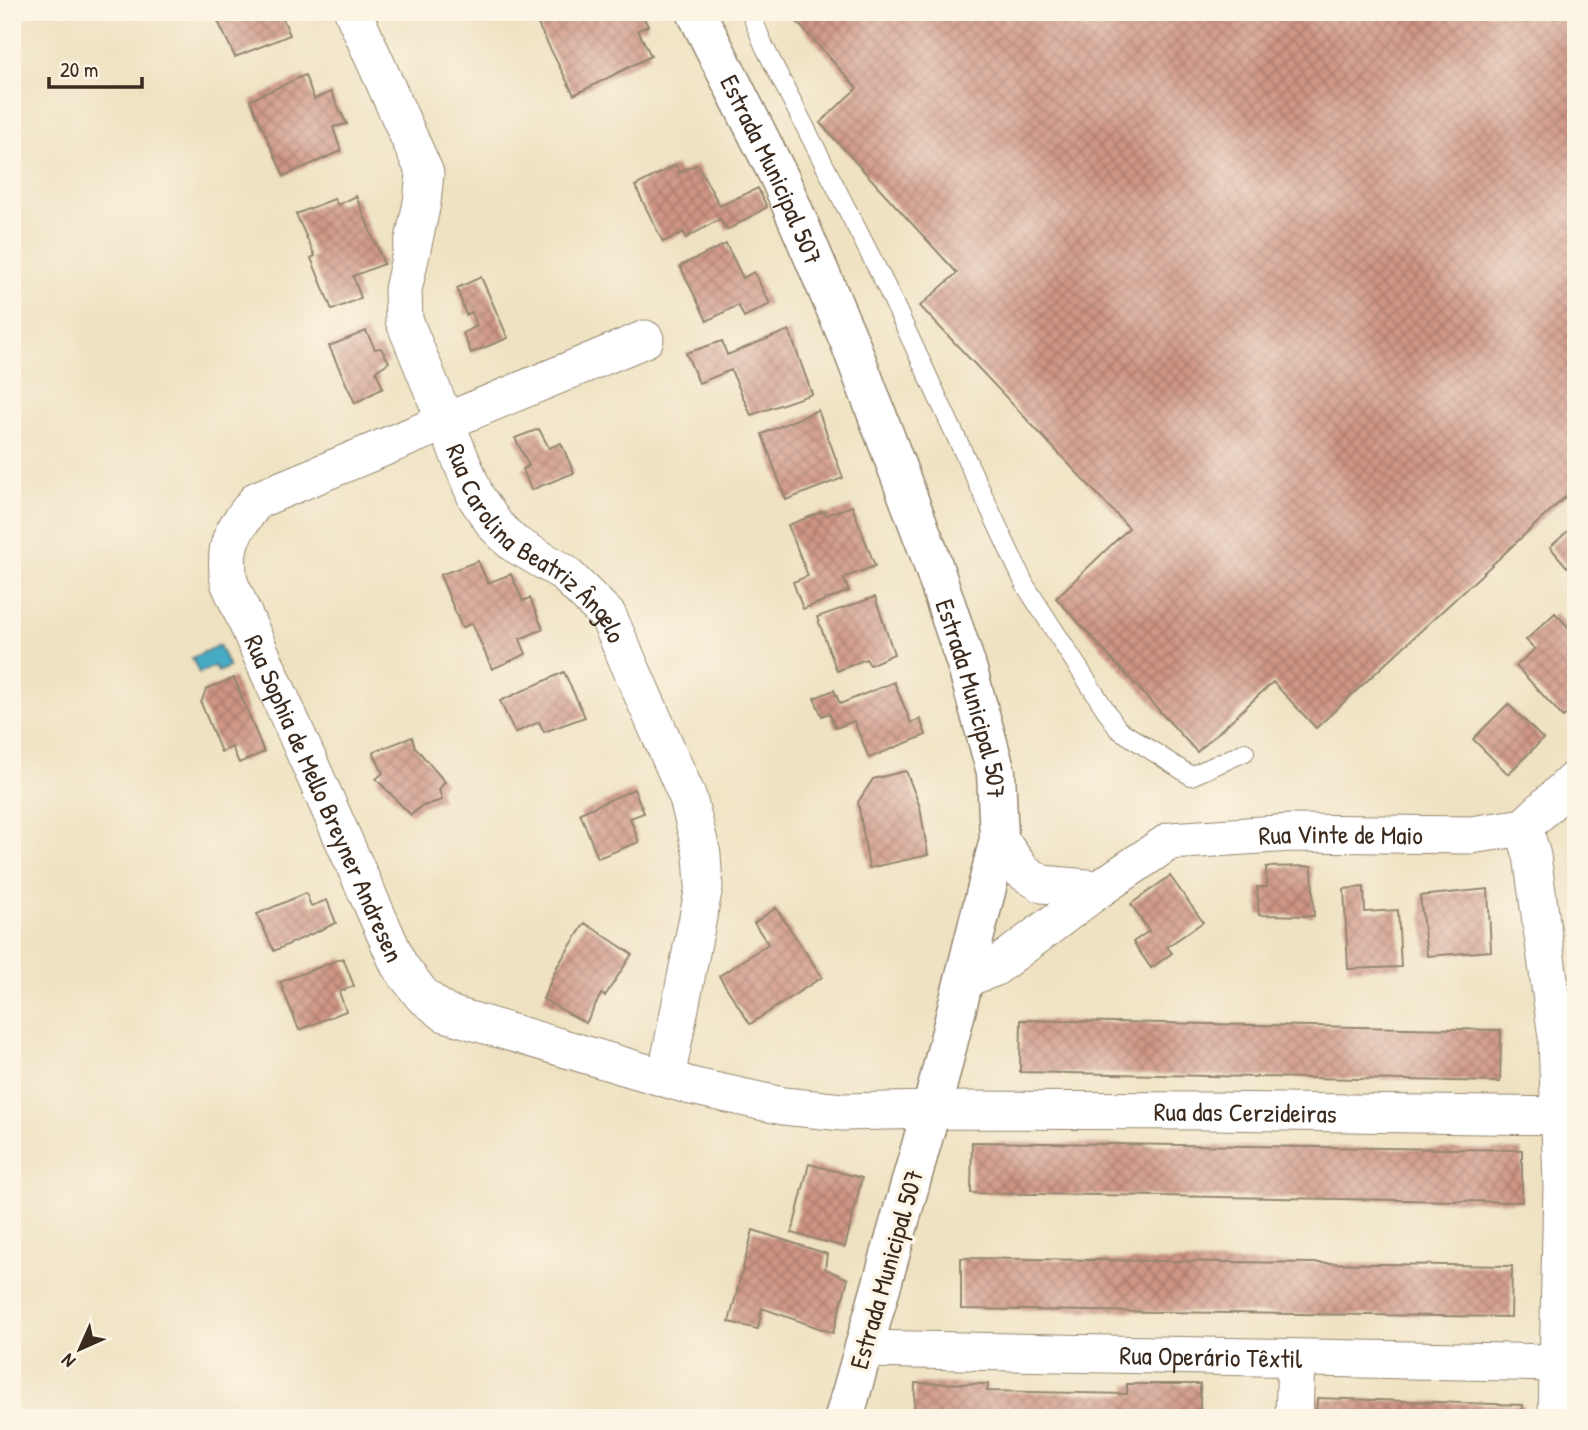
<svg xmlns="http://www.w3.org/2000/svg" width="1588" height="1430" font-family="'Patrick Hand',sans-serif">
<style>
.water{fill:#46abc6;stroke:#406a72;stroke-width:2}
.building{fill:url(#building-cross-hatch)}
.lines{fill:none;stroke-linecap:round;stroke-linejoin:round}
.service-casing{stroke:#958670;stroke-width:20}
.minor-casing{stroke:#958670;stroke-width:39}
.tertiary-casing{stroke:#958670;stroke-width:41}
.service{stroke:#fff;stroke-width:18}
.minor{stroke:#fff;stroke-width:37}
.tertiary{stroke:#fff;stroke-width:38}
.labels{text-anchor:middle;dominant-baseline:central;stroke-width:7;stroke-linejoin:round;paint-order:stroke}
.street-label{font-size:26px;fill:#3b2a1e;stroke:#fcf5e5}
</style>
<defs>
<pattern id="building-cross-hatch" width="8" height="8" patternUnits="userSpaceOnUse" patternTransform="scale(1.75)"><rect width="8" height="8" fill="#cf9585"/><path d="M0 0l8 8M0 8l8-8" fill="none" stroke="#a97a6c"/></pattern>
</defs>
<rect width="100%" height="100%" fill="#fcf5e5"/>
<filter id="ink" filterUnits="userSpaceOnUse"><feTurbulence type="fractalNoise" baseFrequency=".0143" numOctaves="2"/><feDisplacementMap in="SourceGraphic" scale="14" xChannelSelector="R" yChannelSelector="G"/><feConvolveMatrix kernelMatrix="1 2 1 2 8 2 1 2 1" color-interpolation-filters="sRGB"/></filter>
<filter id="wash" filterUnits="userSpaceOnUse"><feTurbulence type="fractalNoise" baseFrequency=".00686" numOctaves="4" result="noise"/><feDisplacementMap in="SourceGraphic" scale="28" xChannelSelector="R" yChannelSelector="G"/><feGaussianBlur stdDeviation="1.57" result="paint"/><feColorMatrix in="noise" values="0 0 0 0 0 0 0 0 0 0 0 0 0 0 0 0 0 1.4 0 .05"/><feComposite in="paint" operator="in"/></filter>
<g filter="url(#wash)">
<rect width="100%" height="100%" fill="#efe2c2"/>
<path class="water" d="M219 645 229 667 218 672 215 666 199 673 192 658Z"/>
<g id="blocks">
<path class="building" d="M229 12H280L290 35 235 57 216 17Z
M538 12H641L648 26 638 30 651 56 574 95 533 15Z
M788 12H1576V487L1316 728 1273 682 1197 752 1056 598 1129 528 920 306 957 273 820 123 857 88Z
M305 75 314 99 331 92 347 124 333 127 341 151 284 176 250 100Z
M697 164 720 206 758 188 767 207 727 230 720 219 686 238 684 232 663 242 635 186 676 165 679 173Z
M356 196 384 264 353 276 361 298 332 310 311 258 315 256 296 214 334 199 338 205Z
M726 244 743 278 754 272 770 304 744 317 738 305 707 321 680 266Z
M481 277 508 338 471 353 463 333 477 326 472 312 466 315 457 288Z
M789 330 812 394 751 415 731 370 699 383 686 353 722 341 727 355Z
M366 331 375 349 381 348 389 362 376 371 383 388 355 403 329 346Z
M818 410 843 478 786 500 762 434Z
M539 429 549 448 561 443 574 473 531 490 523 469 529 466 515 438Z
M852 506 875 566 843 578 849 591 803 609 793 582 808 576 788 525 824 511 826 515Z
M1576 524V558L1567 567 1550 547Z
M478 561 488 583 511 574 523 601 530 598 543 629 520 639 526 654 492 669 472 623 462 628 440 575Z
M875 597 894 654 870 665 866 659 837 671 817 617Z
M1555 613 1576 635V645L1573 648 1576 651V706L1563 717 1516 666 1535 649 1526 640Z
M564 672 585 717 544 732 539 722 515 733 500 701Z
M234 678 264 752 239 763 232 747 221 752 201 703 206 689Z
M894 682 911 723 920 719 926 735 869 758 854 721 836 728 829 713 822 716 814 698 834 690 840 704Z
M1508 704 1543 739 1508 774 1473 739Z
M412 737 415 747 445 782 439 789 442 800 420 807 411 815 376 779 383 773 373 752Z
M906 771 920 807 928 855 869 868 858 802 873 779Z
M634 789 644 813 630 818 639 842 598 858 580 813Z
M1312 866 1314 916 1259 915 1257 887H1267L1266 867Z
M1170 876 1203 922 1167 947 1172 953 1151 968 1133 942 1149 931 1131 904Z
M1364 887 1365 912 1398 910 1401 967 1348 969 1344 889Z
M1488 889 1491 951 1427 956 1420 896Z
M306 893 311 906 327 900 336 923 274 951 257 914Z
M776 908 822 977 750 1024 719 976 768 944 754 923Z
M585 923 632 954 605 996 601 994 586 1023 543 999 558 965Z
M343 958 354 986 339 992 346 1011 299 1030 280 982Z
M1021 1020 1501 1030 1500 1082 1020 1072Z
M972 1142 1522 1150V1202L971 1193Z
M809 1164 862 1178 845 1247 792 1233Z
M753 1230 827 1254 825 1269 848 1279 833 1333 762 1308 758 1329 729 1322Z
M961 1258 1512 1266 1511 1317 961 1309Z
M915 1383 988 1384 987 1391 1127 1394V1384H1200V1418H914Z
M1317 1398 1523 1405V1418H1316Z"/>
</g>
</g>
<g filter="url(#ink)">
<use href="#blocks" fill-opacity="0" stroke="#958670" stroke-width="2"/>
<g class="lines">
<defs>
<path id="service" d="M750 12 765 48 885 284 1025 585 1118 729 1191 776 1245 752"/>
<g id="minor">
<path id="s1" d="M353 12 425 173 422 203 403 290 404 320 476 497 495 525 513 543 563 572 608 616 688 798 702 854 704 887 666 1078"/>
<path id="s2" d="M645 339 257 500C233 531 223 541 229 582L399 965 422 995 445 1013 691 1086 783 1106 843 1112 931 1110 1212 1111 1560 1116"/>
<path d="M1524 827 1532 856 1557 1037 1562 1184 1557 1418"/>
<path d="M999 839 1022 871 1042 884 1099 889"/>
<path id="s3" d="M964 979 994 968 1099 889 1170 841 1291 833 1471 835 1524 827 1576 778"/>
<path id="s4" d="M863 1349 1558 1363"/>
<path d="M1294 1418 1296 1358"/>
</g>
<g id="tertiary">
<path id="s5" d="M696 12 780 179 850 343 929 553 967 667 996 772 999 839 934 1100 844 1418"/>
</g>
</defs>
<use href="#service" class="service-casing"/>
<use href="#minor" class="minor-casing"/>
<use href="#tertiary" class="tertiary-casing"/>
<use href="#service" class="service"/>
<use href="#minor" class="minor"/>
<use href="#tertiary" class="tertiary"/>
</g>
</g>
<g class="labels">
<g class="street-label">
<text stroke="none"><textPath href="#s5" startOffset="175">Estrada Municipal 507</textPath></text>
<text stroke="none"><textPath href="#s1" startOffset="592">Rua Carolina Beatriz Ângelo</textPath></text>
<text stroke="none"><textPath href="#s5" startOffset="742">Estrada Municipal 507</textPath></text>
<text stroke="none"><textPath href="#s2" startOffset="747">Rua Sophia de Mello Breyner Andresen</textPath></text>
<text stroke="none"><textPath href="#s3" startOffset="420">Rua Vinte de Maio</textPath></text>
<text stroke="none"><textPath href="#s2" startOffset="1810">Rua das Cerzideiras</textPath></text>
<text transform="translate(886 1269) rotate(-74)">Estrada Municipal 507</text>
<text stroke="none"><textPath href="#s4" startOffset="348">Rua Operário Têxtil</textPath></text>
</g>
</g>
<rect width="1588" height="1430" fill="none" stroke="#fcf5e5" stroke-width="42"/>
<g transform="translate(80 1349) rotate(225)" stroke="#fcf5e5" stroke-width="5" paint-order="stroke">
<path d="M0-5L12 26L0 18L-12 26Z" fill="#3b2a1e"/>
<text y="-10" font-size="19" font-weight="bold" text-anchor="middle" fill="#3b2a1e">N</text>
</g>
<path d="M49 77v10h93v-10" fill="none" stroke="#3b2a1e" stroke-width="3.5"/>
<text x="60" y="77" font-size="21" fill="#3b2a1e" stroke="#fcf5e5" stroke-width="5" paint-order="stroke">20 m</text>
</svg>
